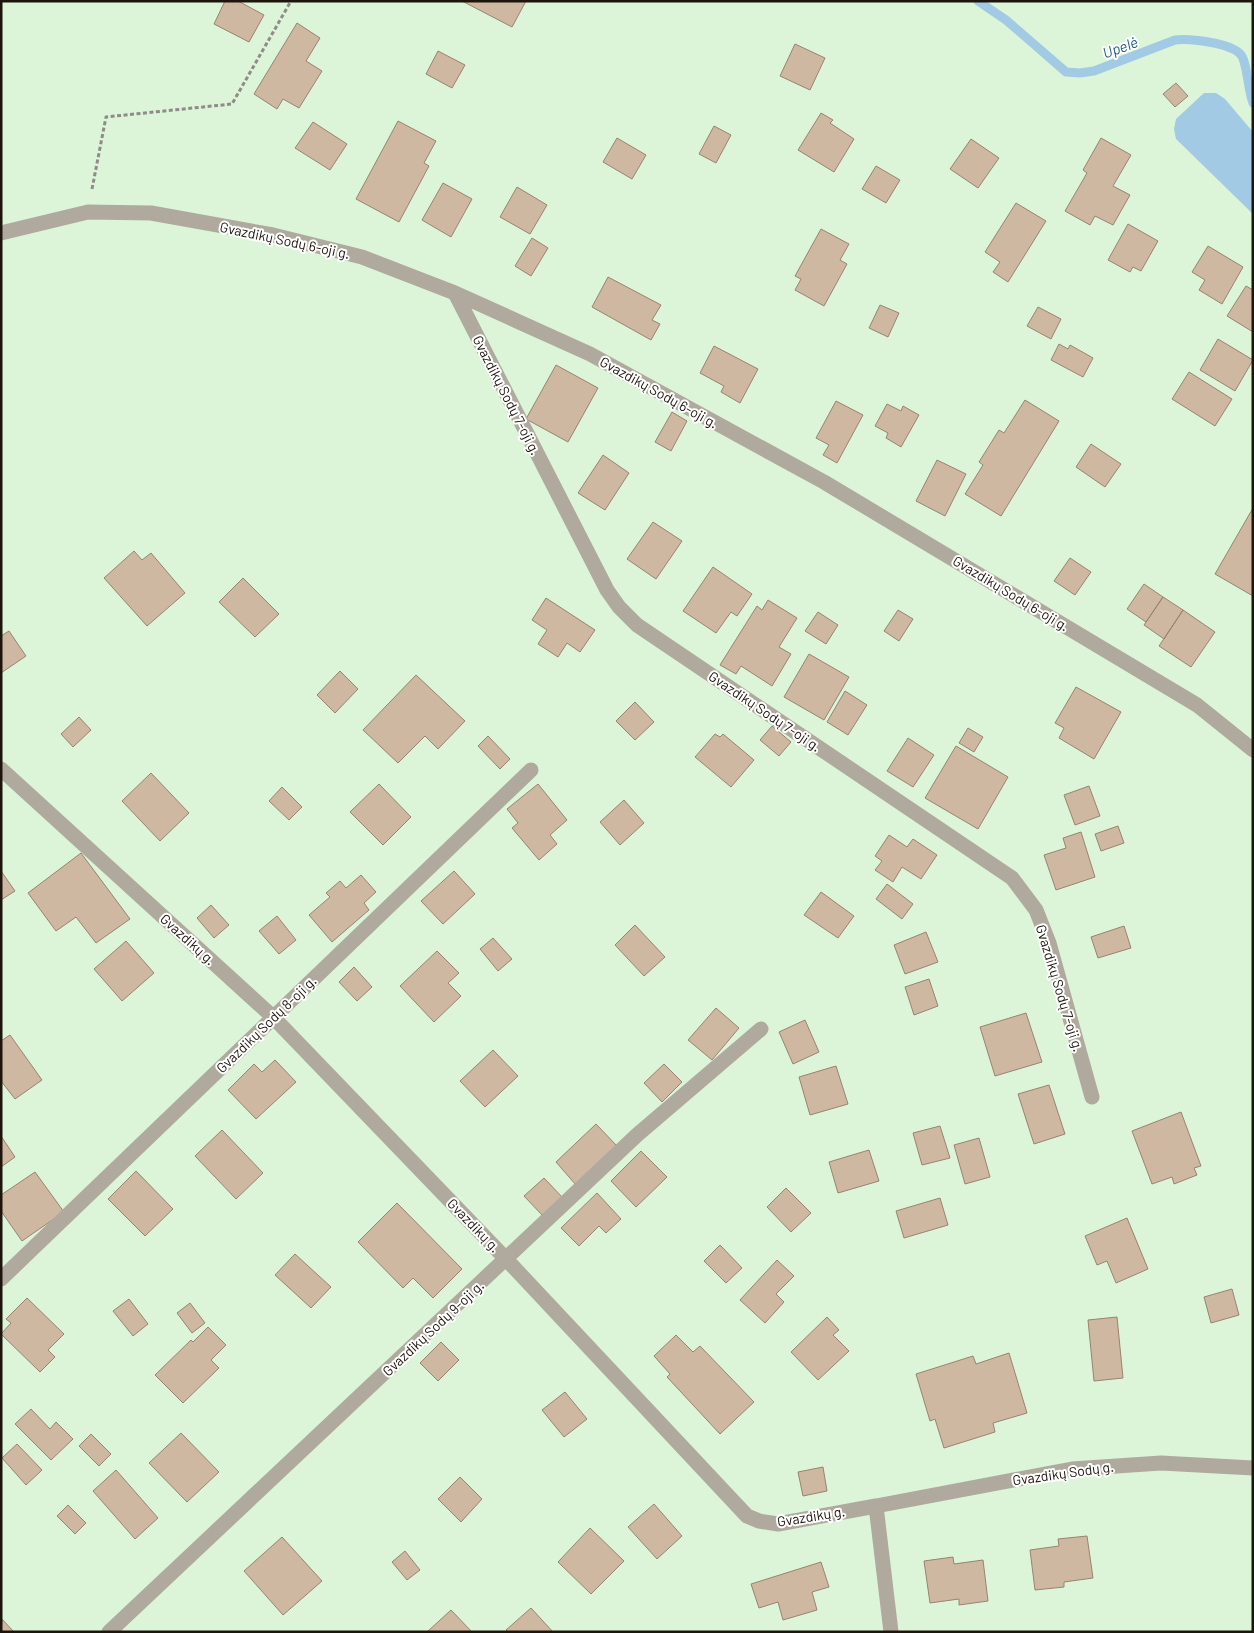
<svg xmlns="http://www.w3.org/2000/svg" width="1254" height="1633" font-family="Barlow,sans-serif">
<style>
.green{fill:#dcf5d9}
.water{fill:#a2cae4}
.lines{fill:none;stroke-linecap:round;stroke-linejoin:round}
.stream{stroke:#a2cae4;stroke-width:9}
.building{fill:#cfb8a2;stroke:#99836e}
.path{stroke:#908b88;stroke-width:3;stroke-dasharray:4 2.5;stroke-linecap:butt}
.minor{stroke:#b0aa9e;stroke-width:15}
.labels{text-anchor:middle;dominant-baseline:central;stroke-width:4;stroke-linejoin:round;paint-order:stroke}
.street-label{font-size:14px;fill:#1d140c;stroke:#fff}
.water-label{font-size:15px;font-style:italic;fill:#1b5f81;stroke:#fff}
</style>
<rect width="100%" height="100%" fill="#fcfcfc"/>
<path class="green" d="M1 1H1253V1632H1Z"/>
<path class="water" d="M1204 93H1216L1225 99 1253 132V214L1176 139 1174 129 1176 119Z"/>
<g class="lines">
<path class="stream" d="M978 1 1006 20 1066 72 1080 73 1094 71 1175 40C1189 38 1232 43 1241 55 1247 62 1248 91 1253 103"/>
</g>
<path class="building" d="M225 1H238L264 15 249 42 214 24Z
M462 1H526L512 27Z
M297 23 320 38 306 61 322 71 299 108 283 99 277 109 254 94Z
M795 44 825 58 810 90 780 76Z
M438 51 465 65 452 88 426 74Z
M1176 83 1188 96 1175 107 1163 94Z
M821 113 833 120 830 123 854 139 834 172 798 150Z
M398 121 436 141 424 163 429 166 399 222 356 199Z
M313 122 347 144 330 170 295 148Z
M714 126 731 135 716 163 699 154Z
M617 138 646 155 632 179 603 162Z
M1101 138 1131 155 1113 186 1130 195 1113 225 1095 216 1090 225 1065 211 1087 173 1083 170Z
M971 139 999 158 978 188 950 169Z
M876 166 900 180 886 203 862 189Z
M443 183 472 199 451 237 422 220Z
M517 187 547 205 530 234 500 217Z
M1016 203 1046 221 1008 282 993 272 1000 262 985 252Z
M1128 224 1158 241 1141 271 1133 267 1130 272 1108 260Z
M821 229 849 244 840 260 847 264 824 306 795 290 801 279 795 276Z
M532 238 548 248 531 276 515 266Z
M1208 246 1243 267 1222 304 1199 290 1205 280 1192 272Z
M608 277 661 305 652 320 660 324 651 340 592 307Z
M1246 286 1253 290V332L1227 316Z
M880 305 899 313 888 337 869 328Z
M1038 307 1061 319 1051 339 1027 326Z
M1218 339 1253 360 1235 391 1200 370Z
M1059 344 1068 349 1070 345 1093 358 1083 377 1051 360Z
M714 346 758 369 740 403 721 392 724 386 700 373Z
M556 365 598 388 568 442 526 419Z
M1189 372 1232 399 1215 426 1172 399Z
M1025 400 1059 421 1001 516 965 494 983 465 979 462 999 430 1004 433Z
M836 401 863 415 837 463 823 455 829 445 816 438Z
M887 404 901 411 903 406 919 415 901 447 886 438 888 433 875 426Z
M672 412 687 421 671 451 655 442Z
M1091 444 1121 464 1105 487 1076 467Z
M603 455 629 473 605 510 578 493Z
M937 460 966 474 945 516 916 501Z
M1253 508V596L1215 574Z
M653 522 682 541 656 579 627 559Z
M134 551 142 560 151 553 185 593 147 626 104 578Z
M1070 558 1091 572 1075 595 1054 581Z
M713 567 752 594 737 616 731 612 716 633 683 611Z
M243 578 279 614 255 637 219 602Z
M1144 584 1163 597 1146 622 1127 609Z
M1163 597 1183 610 1164 639 1144 625Z
M546 598 595 630 580 652 567 643 558 657 538 644 547 630 532 620Z
M768 600 797 618 779 647 791 654 772 686 741 666 736 674 720 665 757 606 762 610Z
M898 610 913 619 899 641 884 631Z
M1183 610 1215 632 1191 667 1159 646Z
M818 612 838 625 826 644 805 631Z
M9 631 26 656 1 673V636Z
M809 654 849 677 824 720 784 697Z
M340 671 358 689 335 713 317 695Z
M416 675 465 721 438 749 425 736 398 763 363 730Z
M1076 687 1121 712 1094 759 1059 738 1064 728 1055 723Z
M845 691 867 705 848 735 827 722Z
M635 702 654 722 635 740 616 721Z
M79 717 91 730 73 747 61 734Z
M772 726 791 742 779 756 760 740Z
M968 728 983 737 974 752 959 743Z
M715 734 720 737 723 734 754 760 731 787 695 757Z
M488 736 510 759 500 769 478 746Z
M908 738 934 755 913 787 887 771Z
M956 746 1008 777 978 829 925 798Z
M151 773 189 813 160 841 122 801Z
M379 784 411 817 383 845 350 812Z
M538 784 567 820 550 835 557 844 539 860 512 828 518 823 507 809Z
M1089 786 1100 816 1075 825 1064 795Z
M282 787 302 807 289 820 269 801Z
M624 800 644 823 620 845 600 822Z
M1118 826 1124 843 1101 851 1095 834Z
M1081 832 1095 877 1056 890 1044 855 1066 848 1063 838Z
M889 835 907 847 913 839 937 855 921 879 902 867 893 882 875 870 882 861 875 856Z
M81 853 130 919 96 943 76 917 56 931 28 893Z
M1 871 15 891 1 900Z
M454 871 475 894 443 924 421 901Z
M361 875 376 892 364 903 369 910 332 942 309 915 330 897 326 893 340 881 346 888Z
M887 884 913 904 902 919 876 899Z
M821 892 854 916 838 938 804 915Z
M211 905 229 925 214 938 197 918Z
M277 916 296 940 279 954 259 931Z
M635 925 665 957 644 976 615 945Z
M1124 926 1131 948 1098 958 1091 937Z
M926 932 938 962 905 974 894 945Z
M493 938 512 959 498 971 480 949Z
M126 941 154 973 122 1001 94 969Z
M437 951 459 973 448 983 461 996 434 1022 400 986Z
M354 967 372 987 357 1001 339 982Z
M929 979 938 1006 914 1015 905 987Z
M716 1008 739 1028 712 1060 688 1040Z
M1026 1013 1042 1062 995 1076 980 1027Z
M805 1020 819 1052 793 1064 779 1032Z
M10 1035 42 1080 15 1099 1 1081V1041Z
M493 1050 518 1076 485 1107 460 1081Z
M275 1060 296 1082 256 1119 228 1090 254 1064 262 1072Z
M664 1064 682 1082 662 1102 644 1083Z
M836 1066 848 1104 810 1115 799 1077Z
M1049 1085 1065 1134 1034 1144 1018 1094Z
M1181 1112 1201 1166 1194 1168 1197 1175 1174 1184 1172 1177 1152 1184 1132 1131Z
M596 1124 617 1146 576 1185 556 1162Z
M940 1126 950 1158 922 1165 913 1133Z
M222 1130 263 1173 236 1199 195 1156Z
M1 1136 15 1157 1 1167Z
M979 1138 990 1177 965 1184 954 1145Z
M869 1150 879 1181 838 1193 829 1162Z
M641 1151 667 1177 636 1207 611 1181Z
M136 1171 173 1209 145 1236 108 1199Z
M35 1172 64 1212 22 1241 1 1211V1195Z
M544 1178 563 1198 543 1216 524 1196Z
M786 1188 811 1213 791 1232 767 1207Z
M597 1193 621 1219 606 1233 599 1226 579 1246 561 1228Z
M940 1198 948 1225 904 1238 896 1211Z
M397 1203 462 1269 433 1298 413 1278 403 1288 358 1242Z
M1127 1218 1148 1269 1116 1283 1107 1261 1097 1265 1085 1236Z
M720 1245 742 1268 726 1283 704 1261Z
M295 1254 331 1287 311 1308 275 1275Z
M777 1260 794 1276 776 1294 784 1302 765 1323 740 1300Z
M1232 1289 1239 1315 1211 1323 1204 1297Z
M27 1298 64 1334 48 1350 55 1357 40 1372 1 1334 11 1323 6 1319Z
M129 1299 148 1324 133 1336 113 1311Z
M190 1303 205 1323 192 1333 177 1313Z
M827 1317 839 1330 833 1335 849 1351 818 1380 791 1352Z
M1117 1317 1123 1378 1094 1381 1088 1320Z
M208 1327 226 1345 211 1360 219 1368 183 1403 155 1375 191 1340 193 1342Z
M676 1335 693 1352 700 1346 754 1402 720 1434 667 1377 670 1374 654 1356Z
M441 1342 459 1360 438 1381 420 1363Z
M1009 1353 1027 1413 993 1423 995 1432 944 1448 935 1419 930 1421 916 1374 973 1356 976 1364Z
M565 1392 587 1419 564 1437 542 1410Z
M31 1409 50 1429 56 1422 73 1439 51 1460 15 1424Z
M181 1433 219 1472 187 1502 149 1463Z
M91 1434 111 1454 99 1466 79 1446Z
M17 1444 42 1470 26 1485 2 1458Z
M823 1467 827 1491 803 1496 798 1472Z
M116 1470 158 1518 135 1539 93 1491Z
M460 1477 482 1499 461 1522 438 1499Z
M654 1504 682 1536 657 1559 628 1527Z
M68 1505 86 1523 75 1534 57 1516Z
M590 1528 624 1561 591 1594 558 1562Z
M1087 1536 1093 1578 1064 1582V1587L1035 1590 1030 1550 1059 1546 1058 1539Z
M282 1537 322 1581 283 1615 244 1571Z
M405 1551 420 1570 407 1580 392 1562Z
M953 1557 954 1564 983 1560 988 1601 959 1605V1599L930 1603 924 1561Z
M821 1562 829 1587 812 1592 817 1610 783 1620 778 1602 759 1608 751 1584Z
M531 1608 553 1632H508L506 1630Z
M451 1610 472 1632H427Z
M2 1619 14 1632H1Z"/>
<g class="lines">
<path class="path" d="M92 189 106 117 232 104 291 1"/>
<path class="minor" d="M1 233 88 212 151 213 273 235 362 257 455 293 590 354 824 482 1197 705 1253 750
M455 293 607 590 619 607 637 625 1012 878 1036 910 1049 943 1092 1097
M1 769 273 1017 506 1259 747 1516 759 1521 778 1524 876 1506 891 1632
M1 1279 531 770
M876 1506 1072 1469 1161 1463 1253 1468
M109 1632 637 1135 761 1029"/>
</g>
<g class="labels">
<g class="street-label">
<text transform="translate(285 240) rotate(12)">Gvazdikų Sodų 6-oji g.</text>
<text transform="translate(659 392) rotate(29)">Gvazdikų Sodų 6-oji g.</text>
<text transform="translate(507 395) rotate(63)">Gvazdikų Sodų 7-oji g.</text>
<text transform="translate(1011 593) rotate(31)">Gvazdikų Sodų 6-oji g.</text>
<text transform="translate(765 711) rotate(34)">Gvazdikų Sodų 7-oji g.</text>
<text transform="translate(188 939) rotate(42)">Gvazdikų g.</text>
<text transform="translate(1060 988) rotate(73)">Gvazdikų Sodų 7-oji g.</text>
<text transform="translate(266 1024) rotate(-44)">Gvazdikų Sodų 8-oji g.</text>
<text transform="translate(474 1225) rotate(46)">Gvazdikų g.</text>
<text transform="translate(433 1328) rotate(-43)">Gvazdikų Sodų 9-oji g.</text>
<text transform="translate(1063 1473) rotate(-8)">Gvazdikų Sodų g.</text>
<text transform="translate(811 1516) rotate(-9)">Gvazdikų g.</text>
</g>
<g class="water-label">
<text transform="translate(1120 47) rotate(-20)">Upelė</text>
</g>
</g>
<rect width="1254" height="1633" fill="none" stroke="#1d140c" stroke-width="5"/>
</svg>
